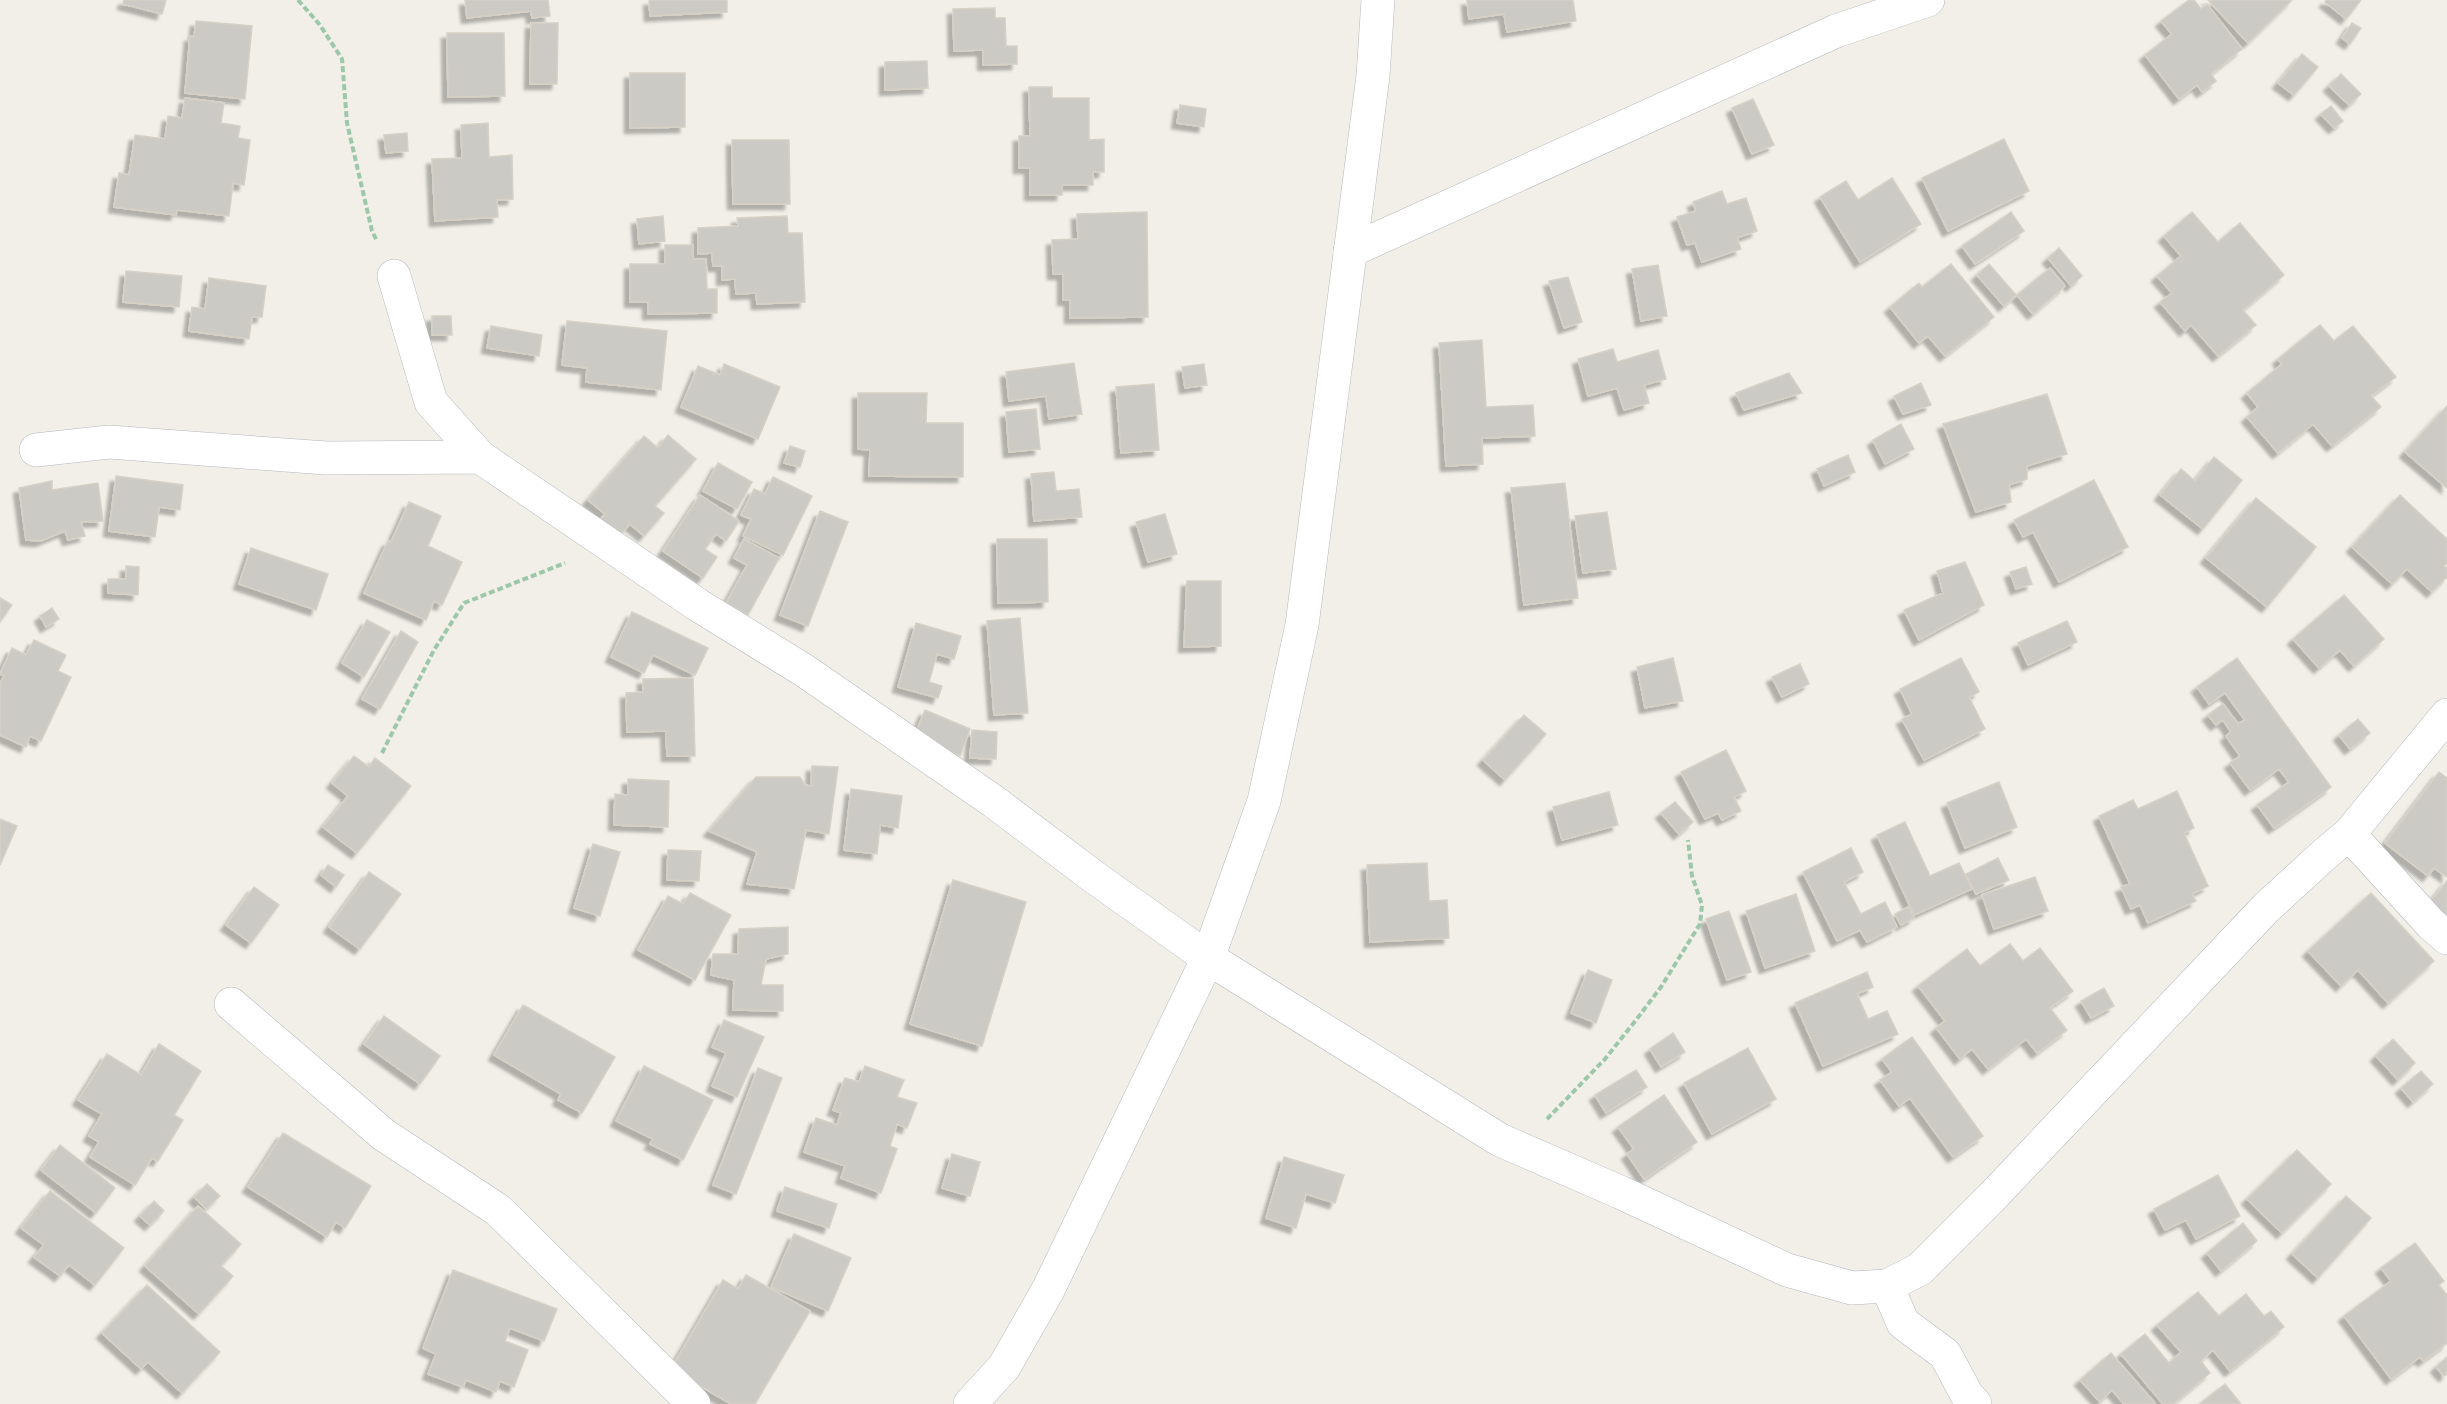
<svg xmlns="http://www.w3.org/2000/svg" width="2447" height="1404" font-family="'Alegreya Sans',sans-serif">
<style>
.building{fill:#cccac5;stroke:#d6d1c6;stroke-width:1.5;filter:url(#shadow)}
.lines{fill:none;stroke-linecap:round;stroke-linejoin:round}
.street-casing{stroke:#b5b8bc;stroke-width:34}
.secondary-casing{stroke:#b6babf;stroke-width:34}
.path{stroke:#9cc7a9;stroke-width:4;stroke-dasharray:6 3;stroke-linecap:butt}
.street{stroke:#fff;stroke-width:33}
.secondary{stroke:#fff;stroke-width:33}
</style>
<defs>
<filter id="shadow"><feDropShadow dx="-5.5" dy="5.5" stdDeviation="1.5" flood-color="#0004"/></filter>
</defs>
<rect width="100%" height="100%" fill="#f1efe8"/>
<path class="building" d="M124 0H166L162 14 123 4Z
M465 0H548L550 16 532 18 531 11 467 18Z
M649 0H727V12L650 16Z
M1467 0H1573L1576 21 1507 32 1504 14 1469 19Z
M2189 0H2194L2201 9 2207 4 2242 49 2211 74 2216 81 2202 92 2197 85 2179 99 2145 55 2172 34 2161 21Z
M2208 0H2292L2248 43Z
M2326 0H2361L2346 19 2325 2Z
M995 8V18H1005L1006 46H1017V64L983 65V50L954 51 953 9Z
M196 21 252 26 245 99 185 93 190 36 194 37Z
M531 23H558L557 84H530Z
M2352 23 2361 28 2350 44 2342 38Z
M447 33H504L505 96 448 97Z
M2302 54 2318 67 2294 95 2278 83Z
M927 61 928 88 885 90V62Z
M630 73H685V127L630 128Z
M2341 74 2361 94 2349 105 2329 86Z
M1029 87H1052V98H1089V140L1104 139V172H1093V185H1062V195H1030V168H1019V136H1030Z
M185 98 224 103 221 123 240 126 238 138 250 140 244 185 233 183 229 216 177 210 176 215 114 207 119 173 129 175 135 135 165 139 168 116 182 118Z
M1753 99 1774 145 1752 154 1732 108Z
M1180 105 1206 109 1204 127 1177 123Z
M2331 106 2343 121 2334 128 2321 114Z
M488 123 489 157 512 155 513 199 497 200 498 217 435 221 432 159 462 158 461 125Z
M407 133 408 151 386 153 384 135Z
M2004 139 2029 191 1948 231 1922 178Z
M732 140H789L790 204H733Z
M1892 178 1921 224 1860 262 1820 197 1846 181 1858 200Z
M1722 191 1727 204 1746 198 1757 231 1737 238 1741 249 1702 262 1695 243 1687 245 1677 217 1696 211 1693 202Z
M1147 212 1148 317 1070 318V300H1063V274H1053L1052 240 1078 239 1077 214Z
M2011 212 2024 231 1975 264 1962 246Z
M2192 212 2218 242 2240 223 2284 275 2243 310 2256 325 2218 356 2191 325 2185 331 2160 302 2172 293 2157 276 2181 256 2164 236Z
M663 216 665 241 639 244 637 219Z
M787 216 788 233H802L805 302 757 304 756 293 736 294 735 279 722 280V266H713L712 253 698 254V228L738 226 737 218Z
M665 245H693V259H706L707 289H717V313L648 314V302H630V264H665Z
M2059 248 2082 276 2071 286 2048 258Z
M1951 264 1994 317 1945 356 1928 336 1919 343 1890 307 1919 283 1922 287Z
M1989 264 2016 295 2004 306 1977 275Z
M1658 265 1667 316 1641 321 1632 269Z
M2050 268 2065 286 2033 314 2017 295Z
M126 271 182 276 179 307 123 302Z
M1568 277 1582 322 1564 328 1549 281Z
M209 278 266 286 262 317H252L249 339 189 331 192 307 205 309Z
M432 316H451L452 335H432Z
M567 321 667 331 661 390 586 382 587 368 562 365Z
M2320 325 2334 341 2353 326 2396 377 2371 396 2381 407 2332 446 2313 424 2278 453 2247 417 2258 407 2247 393 2282 364 2278 359Z
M491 326 542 335 539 356 487 348Z
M1482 340 1486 407 1533 405 1535 436 1482 438 1483 464 1446 466 1439 343Z
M1613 349 1617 362 1658 350 1666 379 1644 385 1649 403 1624 410 1617 388 1588 396 1578 359Z
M1074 363 1082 414 1049 419 1046 396 1009 401 1006 372Z
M724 364 780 387 758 439 681 407 698 366 720 375Z
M1204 364 1207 385 1185 388 1182 367Z
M1789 373 1802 393 1744 410 1736 393Z
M1921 383 1931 405 1903 414 1894 396Z
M1154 384 1159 450 1121 453 1116 387Z
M858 393H927L926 423H963V477L869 476 870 450 858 449Z
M2047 394 2067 454 2027 466V479L2009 485 2011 502 1976 512 1943 424Z
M2447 406V488L2405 452Z
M1036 409 1040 449 1009 452 1006 412Z
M1901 424 1914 449 1885 464 1873 440Z
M668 435 696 459 655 506 664 513 644 536 630 524 618 537 599 521 605 514 588 500 644 436 658 448Z
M790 446 805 451 800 467 784 463Z
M1848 455 1855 472 1824 486 1817 469Z
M2214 457 2242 480 2203 529 2160 495 2181 469 2195 481Z
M718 463 752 482 737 509 703 491Z
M1054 472 1056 491 1079 489 1082 517 1034 521 1031 474Z
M116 476 183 485 180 510 159 507 155 537 109 531Z
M773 477 812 496 783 555 743 536 751 519 741 515 754 489 765 494Z
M2094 480 2128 547 2059 582 2033 532 2023 537 2014 520Z
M52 481V490L98 483 103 521 81 522 85 536 68 540 65 531 41 541 26 540 19 488Z
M1565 483 1578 598 1524 605 1511 488Z
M700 495 739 521 726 541 716 534 705 549 717 557 703 578 663 551Z
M2400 495 2447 539V563L2444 566 2447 568V577L2432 592 2407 569 2392 584 2352 547Z
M2256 498 2316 547 2267 607 2206 558Z
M409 502 441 516 428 546 462 562 442 605 434 601 426 620 364 593 388 541 391 542Z
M820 511 848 522 808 626 780 615Z
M1607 512 1616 569 1583 573 1575 516Z
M1165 514 1177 554 1148 562 1136 522Z
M744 539 779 558 748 615 726 603 747 565 734 558Z
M997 539H1047L1048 602 998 603Z
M251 548 328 574 316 610 239 584Z
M1965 562 1984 605 1919 640 1904 610 1943 593 1937 571Z
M126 566 139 567 138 595 108 593V579H126Z
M2026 567 2032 584 2016 589 2010 572Z
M1187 581H1221V646L1184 647Z
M2344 595 2384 639 2354 666 2340 650 2319 668 2293 639Z
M0 598 12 605 0 622Z
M52 608 59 619 46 627 40 616Z
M632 612 708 648 695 675 653 655 644 673 611 657Z
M1020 618 1028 713 994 715 987 621Z
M367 620 390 632 364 677 342 663Z
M2067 621 2077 642 2028 665 2018 643Z
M916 623 961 636 954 659 937 654 929 682 942 686 938 698 898 687Z
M401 631 418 642 380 709 362 699Z
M34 640 66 655 58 671 71 677 41 741 30 736 26 747 0 735V684L4 676 0 674 12 648 26 655Z
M1673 658 1683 701 1645 708 1637 667Z
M1961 658 1979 692 1969 697 1985 729 1924 760 1902 719 1912 714 1900 689Z
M2237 658 2331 787 2274 828 2257 805 2289 782 2279 769 2250 790 2230 763 2240 756 2226 736 2231 732 2223 720 2216 725 2208 715 2223 704 2238 724 2245 720 2225 693 2209 704 2197 687Z
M1800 664 1809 684 1782 697 1772 677Z
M693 678 695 756H667L666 731 627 732 626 693 643 692V679Z
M925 710 970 729 960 756 914 737Z
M1524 715 1546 734 1505 780 1483 760Z
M2358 719 2370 733 2350 749 2339 735Z
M972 730 997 732 996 759 970 758Z
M1726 750 1746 791 1734 797 1741 811 1722 820 1718 813 1705 819 1681 772Z
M354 756 369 767 375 758 411 786 357 853 323 827 348 796 332 783Z
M812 766 838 767 829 834 806 830 794 889 747 884 757 852 709 831 756 777H800L805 785 811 786Z
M2439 772 2447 778V877L2434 868 2428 876 2385 843Z
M628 779 669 781 668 827 614 825 615 794 628 795Z
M1999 782 2017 827 1965 848 1947 803Z
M851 789 902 796 898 828 880 825 877 854 844 850Z
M2177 791 2194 828 2184 833 2208 886 2192 894 2196 901 2148 923 2140 905 2131 909 2121 887 2130 884 2099 816 2133 800 2138 809Z
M1609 792 1618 825 1562 840 1553 807Z
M1675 802 1693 822 1679 834 1661 813Z
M0 819 17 826 0 865Z
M1905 822 1930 876 1959 863 1972 889 1914 915 1877 835Z
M593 844 620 852 600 916 574 908Z
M1851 848 1863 872 1844 882 1861 914 1885 902 1897 927 1867 942 1860 930 1837 941 1803 872Z
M668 850 701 851 699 881 667 880Z
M1998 858 2009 880 1976 894 1966 874Z
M1427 863 1429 901 1447 900 1449 938 1370 942 1367 865Z
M328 865 344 875 336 887 321 875Z
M369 872 401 894 360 949 329 927Z
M2035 877 2048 911 1994 929 1982 895Z
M953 880 1026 902 982 1046 910 1024Z
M2447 881V921L2427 906Z
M254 887 279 905 251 943 226 925Z
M690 893 731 915 695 980 638 950 668 896 683 904Z
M2371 893 2434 961 2388 1003 2358 970 2341 986 2308 951Z
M1796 894 1815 951 1765 968 1746 911Z
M1908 907 1914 918 1901 925 1895 914Z
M1729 911 1751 972 1727 980 1706 919Z
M788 927V954L766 959 761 985H783V1011L733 1010 734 980 711 975 713 954H738L739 929Z
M2010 944 2023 961 2040 948 2073 991 2050 1008 2067 1030 2037 1053 2026 1039 1988 1069 1972 1049 1960 1059 1936 1028 1945 1021 1918 986 1967 949 1980 966Z
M1588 970 1612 980 1596 1023 1571 1013Z
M1867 972 1873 987 1857 994 1868 1019 1887 1011 1898 1034 1823 1066 1795 1003Z
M2104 988 2114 1006 2091 1018 2081 1001Z
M523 1005 615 1057 582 1113 558 1100 561 1094 494 1055Z
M384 1016 440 1056 420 1084 364 1044Z
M724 1020 764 1037 737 1097 712 1086 726 1053 712 1047Z
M1673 1033 1685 1052 1661 1067 1650 1049Z
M1912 1037 1983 1136 1953 1157 1910 1098 1899 1106 1880 1080 1892 1072 1882 1059Z
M2393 1039 2415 1063 2398 1080 2376 1056Z
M159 1044 201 1071 174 1115 183 1120 158 1161 152 1158 135 1185 90 1157 99 1142 89 1136 102 1114 78 1100 107 1054 141 1075Z
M1748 1048 1776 1099 1712 1134 1684 1083Z
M644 1066 713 1100 683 1160 650 1144 653 1139 616 1121Z
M865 1066 904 1080 897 1097 917 1103 907 1128 897 1124 890 1146 897 1149 881 1193 841 1178 845 1166 804 1152 816 1118 837 1125 841 1113 833 1110 845 1078 859 1082Z
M758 1068 782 1078 736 1194 713 1185Z
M1636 1070 1647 1087 1606 1113 1595 1095Z
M2421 1071 2433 1084 2413 1102 2401 1088Z
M1664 1095 1697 1142 1644 1179 1627 1154 1634 1149 1618 1127Z
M283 1133 371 1186 345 1228 336 1222 327 1237 248 1187Z
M60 1145 115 1188 96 1213 41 1170Z
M2297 1150 2331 1184 2282 1233 2247 1199Z
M952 1154 980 1162 970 1196 942 1188Z
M1284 1157 1344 1175 1335 1203 1306 1194 1296 1228 1266 1218Z
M2218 1175 2240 1216 2196 1239 2186 1220 2165 1230 2154 1209Z
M207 1184 220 1196 206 1209 194 1197Z
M785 1187 837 1204 829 1228 777 1211Z
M50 1191 124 1248 95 1285 69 1265 60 1276 34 1257 44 1245 21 1228Z
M2346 1196 2371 1218 2318 1278 2292 1254Z
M154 1201 164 1211 150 1225 140 1216Z
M198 1206 241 1244 221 1266 233 1276 199 1314 145 1266Z
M2243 1223 2257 1241 2221 1271 2207 1253Z
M794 1234 851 1258 828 1311 771 1287Z
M2415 1243 2444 1281 2439 1285 2447 1295V1343L2423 1361 2420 1357 2391 1379 2344 1316 2391 1281 2381 1268Z
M453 1270 557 1309 544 1341 510 1328 505 1341 528 1350 514 1387 500 1381 496 1392 466 1380 463 1387 428 1374 436 1354 423 1348Z
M746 1275 810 1311 755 1404H731L671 1369 723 1280 738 1289Z
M147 1285 220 1352 182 1393 148 1362 141 1369 102 1333Z
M2198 1292 2219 1316 2246 1294 2264 1316 2271 1311 2284 1327 2230 1371 2213 1350 2201 1361 2210 1373 2173 1404H2163L2121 1354 2145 1334 2169 1363 2181 1352 2157 1325Z
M2111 1353 2155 1403 2154 1404H2124L2112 1390 2100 1402 2080 1380Z
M2447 1357V1374L2444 1376 2436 1367Z
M2225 1384 2241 1404H2203L2202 1402Z"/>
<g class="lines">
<defs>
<path id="street" d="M1350 251 1836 31 1928 0
M394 276 431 402 480 457
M36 450 109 442 326 458 480 457 698 605 805 671 993 801 1094 877 1208 958 1500 1140 1622 1193 1787 1270 1852 1288 1887 1286 1920 1269 1992 1197 2266 908 2326 853 2349 834 2447 715
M2349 834 2431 924 2447 938
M231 1004 384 1135 498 1210 694 1404
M1887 1286 1903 1323 1945 1354 1967 1395 1975 1404"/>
<path id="secondary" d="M970 1404 1004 1367 1048 1290 1208 958 1264 801 1302 625 1373 76 1378 0"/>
</defs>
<use href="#street" class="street-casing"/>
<use href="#secondary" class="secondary-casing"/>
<path class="path" d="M298 0 320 25 342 59 347 123 372 231 377 241
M382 753 434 650 464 603 565 563
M1547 1119 1605 1059 1636 1020 1661 987 1700 924 1702 905 1692 876 1688 840"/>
<use href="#street" class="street"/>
<use href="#secondary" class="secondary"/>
</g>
</svg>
